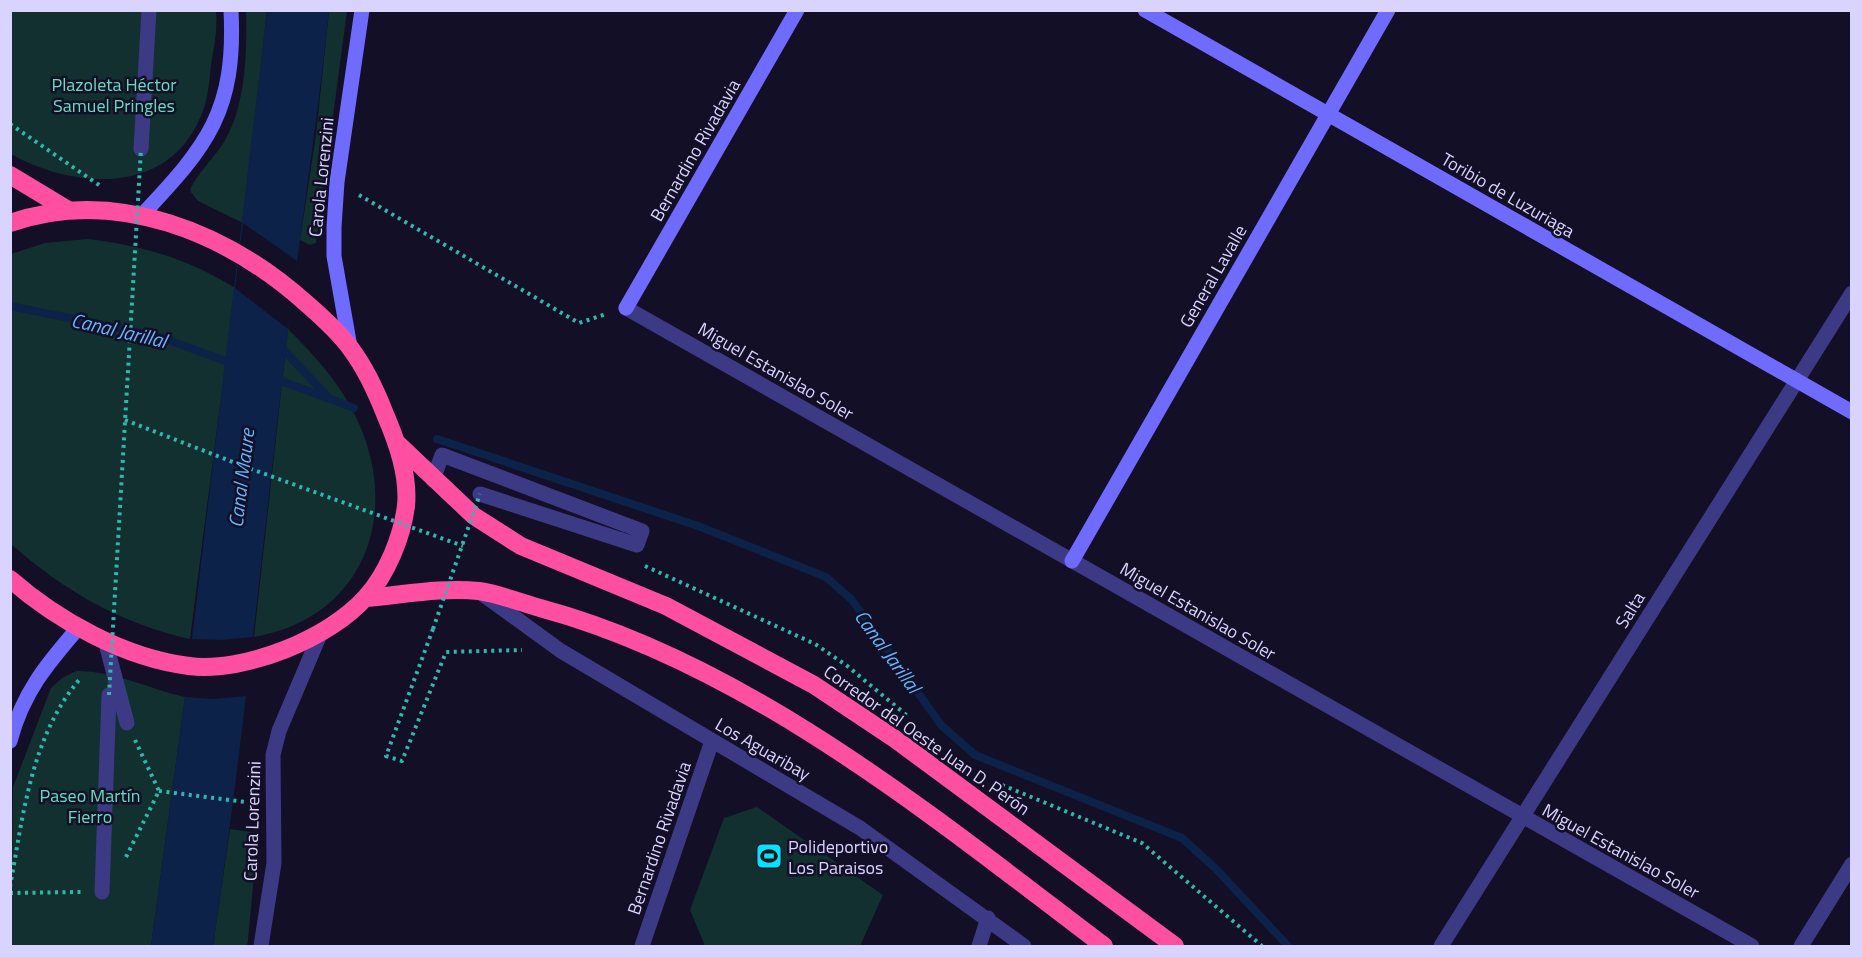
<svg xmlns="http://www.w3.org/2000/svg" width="1862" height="957" font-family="'Titillium Web',sans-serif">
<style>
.green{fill:#12302f}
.water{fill:#0c2248}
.pier{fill:#130f26}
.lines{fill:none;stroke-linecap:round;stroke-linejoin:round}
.stream{stroke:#0c2248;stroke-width:8}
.path{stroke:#2fb8b0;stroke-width:4;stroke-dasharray:3 4.5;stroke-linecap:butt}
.lane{stroke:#3d3a85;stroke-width:15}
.street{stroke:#3d3a85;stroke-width:15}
.secondary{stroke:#6f6bff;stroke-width:15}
.highway{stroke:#ff4fa3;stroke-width:18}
.path-bridge{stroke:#2fb8b0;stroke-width:4;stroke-dasharray:3 4.5;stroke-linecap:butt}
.labels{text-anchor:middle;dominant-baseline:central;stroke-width:5;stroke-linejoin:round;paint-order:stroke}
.park-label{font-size:18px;fill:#5fe0c0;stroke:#130f26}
.street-label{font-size:18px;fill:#d9d4ff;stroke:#130f26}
.poi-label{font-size:18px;fill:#d9d4ff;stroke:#130f26;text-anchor:start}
.water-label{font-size:20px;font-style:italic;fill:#62b6ff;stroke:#130f26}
</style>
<rect width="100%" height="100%" fill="#130f26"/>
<path class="green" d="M10 11H216C218 29 214 47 211 65 209 83 208 102 200 118 167 196 73 189 11 154Z
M246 11H267L243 223 198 201 190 191C192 180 217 154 224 142 246 106 247 52 246 11Z
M329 11H347L318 229 316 243 310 245 300 240 316 135Z
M87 239C141 245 189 259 235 288L190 639C121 624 63 590 11 544V254L45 243Z
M288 329C314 355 339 382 355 415 403 512 365 618 254 637Z
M76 671C111 670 150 689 185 697L151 946H11L13 787 51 688 62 678Z
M757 807 883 895 860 946H705L690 910 724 818Z
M230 829 258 833 248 940 247 946H213Z"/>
<path class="water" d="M267 11H329C316 135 296 258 282 382 260 570 241 759 213 946H151L185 697Z"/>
<path class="pier" d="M243 223 297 261 288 329 235 288Z
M253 637 246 696 214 699 185 697 190 639 220 640Z"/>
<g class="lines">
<path class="stream" d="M10 306 158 336 236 365
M278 344 327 396
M273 378 354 408
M437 439 698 526 826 577 852 600 941 725 975 755 1182 838 1216 869 1288 946"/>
<path class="path" d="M10 124 102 187
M359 195 579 323 606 314
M125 420 243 466
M645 566 815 644 846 665 910 718
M433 629 386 756 402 761 446 652 522 650
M135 740 159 791
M995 782 1142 843 1262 946
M159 791 253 803
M126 857 159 791
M10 887C23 816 31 737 79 680
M10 893 81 892"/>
<path class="lane" d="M105 640 127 723"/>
<path class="street" d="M141 149 149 10
M626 308 1752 946
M433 480 442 455 642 531 637 545 480 494
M481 593 561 651 860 828 1024 946
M102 892 109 695
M261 946 274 863 273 755 279 731 321 632
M642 946 712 741
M979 946 988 918
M1441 946 1852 293
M1801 946 1852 864"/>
<path class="secondary" d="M1145 10 1852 412
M142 215C208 145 236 111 231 10
M626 308 797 10
M350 347 334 256V227L337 182 362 10
M1072 561 1388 10
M10 741C23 692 47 664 79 627"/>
<path class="highway" d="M10 175 68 210
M10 223C116 186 228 233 307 304 322 317 339 332 351 349 366 369 376 391 385 414 397 442 409 475 406 506 402 537 387 574 366 597 329 639 244 673 189 666 125 658 58 621 10 579
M398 444 474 516 521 546 666 606 814 685 895 739 1175 946
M366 598C403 595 441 587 479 591 499 594 520 602 540 608 748 664 935 818 1104 946"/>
<path class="path-bridge" d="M243 466 463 546
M433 629 480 494
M109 695 141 149"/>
</g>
<defs>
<symbol id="stadium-square" viewBox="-11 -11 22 22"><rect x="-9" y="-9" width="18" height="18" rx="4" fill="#00e5ff" stroke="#130f26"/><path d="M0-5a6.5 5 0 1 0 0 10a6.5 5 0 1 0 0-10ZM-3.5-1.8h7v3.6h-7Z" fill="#111"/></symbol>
</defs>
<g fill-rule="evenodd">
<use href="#stadium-square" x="754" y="841" width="30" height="30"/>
</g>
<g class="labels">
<g class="park-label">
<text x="114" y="84">Plazoleta Héctor<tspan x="114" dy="21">Samuel Pringles</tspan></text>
<text x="90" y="795">Paseo Martín<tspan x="90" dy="21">Fierro</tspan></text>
</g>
<g class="street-label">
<text transform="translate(695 150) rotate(-60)">Bernardino Rivadavia</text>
<text transform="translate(321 177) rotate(-84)">Carola Lorenzini</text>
<text transform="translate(1508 195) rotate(30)">Toribio de Luzuriaga</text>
<text transform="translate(1213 276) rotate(-60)">General Lavalle</text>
<text transform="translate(776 371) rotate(30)">Miguel Estanislao Soler</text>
<text transform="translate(1630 610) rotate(-58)">Salta</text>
<text transform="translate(1198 611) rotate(30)">Miguel Estanislao Soler</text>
<text transform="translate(927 740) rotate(35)">Corredor del Oeste Juan D. Perón</text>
<text transform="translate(763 749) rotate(30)">Los Aguaribay</text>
<text transform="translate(252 821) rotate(-88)">Carola Lorenzini</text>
<text transform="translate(659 838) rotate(-71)">Bernardino Rivadavia</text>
<text transform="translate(1621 851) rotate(29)">Miguel Estanislao Soler</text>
</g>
<g class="poi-label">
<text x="788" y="846">Polideportivo<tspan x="788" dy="21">Los Paraisos</tspan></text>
</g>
<g class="water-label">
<text transform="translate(119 330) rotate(13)">Canal Jarillal</text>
<text transform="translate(241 478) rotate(-83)">Canal Maure</text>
<text transform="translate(888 651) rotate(54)">Canal Jarillal</text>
</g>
</g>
<rect width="1862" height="957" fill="none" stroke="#d9d4ff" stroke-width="24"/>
</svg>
